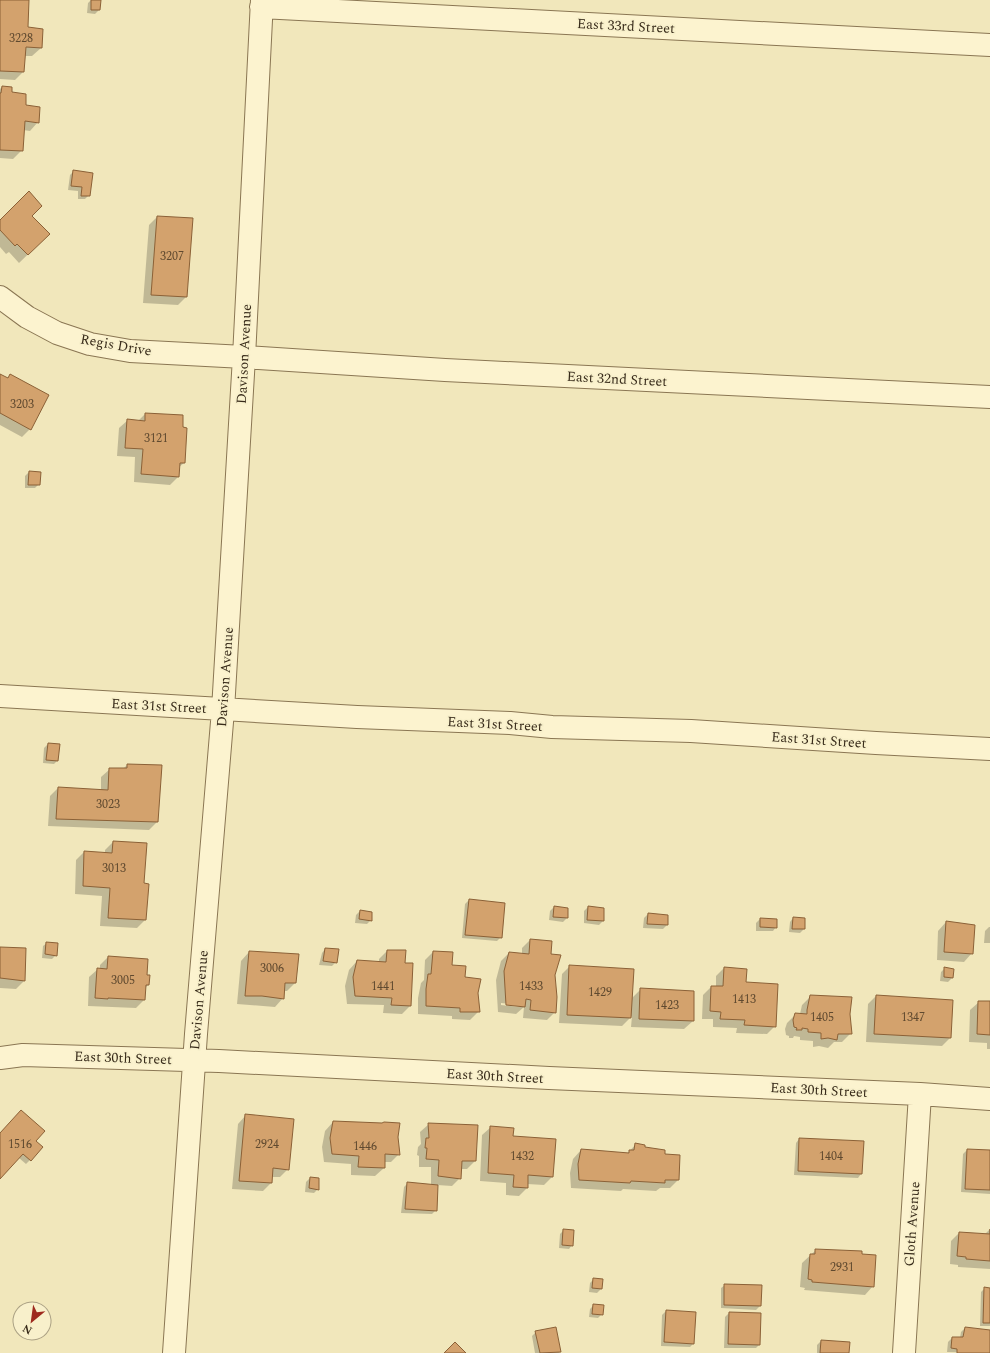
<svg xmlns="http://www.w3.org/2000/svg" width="990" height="1353" font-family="Spectral,serif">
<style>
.shadow{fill:#0003;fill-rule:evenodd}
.building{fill:#d3a26d;stroke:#8b6137}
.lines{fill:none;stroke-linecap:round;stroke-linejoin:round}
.minor-casing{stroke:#8a7653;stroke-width:24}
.minor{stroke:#fcf3cf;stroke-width:22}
.labels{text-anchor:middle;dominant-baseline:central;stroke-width:3.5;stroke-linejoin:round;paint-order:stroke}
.number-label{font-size:12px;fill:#5f492f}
.street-label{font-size:14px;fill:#382b1a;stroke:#f8f0cb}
</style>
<rect width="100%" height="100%" fill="#f1e7bb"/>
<path class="shadow" d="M0 0H28L27 28 41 48 32 56H24L23 72 15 80 0 79Z
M91 0H100L99 10 95 14 87 13 88 3Z
M2 87 11 93 38 122 30 131 23 130 22 150 13 159 0 158V89Z
M74 171 89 195 85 199H78V191L68 190 70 175Z
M31 216 49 234 19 263 9 252 6 254 0 247V221Z
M157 217 186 297 178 305 143 303 149 225Z
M0 375 30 429 22 437 0 425Z
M145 414 184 463 179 467 178 477 170 485 134 482 135 457 117 456 119 428 128 420 138 421Z
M29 472 39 484 35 488H25V476Z
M48 744 58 760 54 764 43 763 44 748Z
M127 765 161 766 157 822 149 830 48 826 50 796 58 788 101 790V777L110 769H123Z
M113 842 143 884 145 920 137 928 100 926 102 896 75 894 76 860 84 852 105 853V850Z
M469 900 501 937 497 941 462 938 465 904Z
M554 907 567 918 563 922 549 920 550 911Z
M588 907 603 921 599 925 584 923V911Z
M360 911 371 920 367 924 355 923 356 915Z
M648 914 667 916V925L663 929 643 928 644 918Z
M793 918 804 919V929L800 933 789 932 790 922Z
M760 919 776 927 773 931H756V923Z
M946 922 972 953 964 962 937 960 938 931Z
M989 927H990V943H984L985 931Z
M530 940 550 955 554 975 555 1012 547 1020 523 1018 524 1007 516 1014 498 1012 496 980 501 961 509 953 522 954V948ZM501 1003 521 1005 519 1007 501 1005Z
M47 943 56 955 52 959 42 958 43 946Z
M0 948 24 981 16 989 0 988Z
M325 949 336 962 332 966 319 965 322 953Z
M387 951 404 964H412L410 1006 402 1014 383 1013 384 1005 347 1004 345 986 349 970 357 961 379 963V959Z
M249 952 295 983 287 991H283V998L275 1007 237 1004 241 961Z
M433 952H452L451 966 464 978 477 993 478 1012 470 1020 452 1019V1016L418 1014V998L421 983 424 980 425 960Z
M108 957 146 976 148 985 145 988 144 1000 136 1008 88 1006 89 977 98 969H100V965Z
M570 966 631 999 641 989 693 992V1021L684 1029 631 1027 632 1016 622 1026 559 1023 562 974Z
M724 968 745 983 775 1026 767 1034 736 1033 737 1028 713 1027V1019H702L703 995 711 987H716V976Z
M944 969 952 978 948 982 940 981 941 972Z
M811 996 849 1014 850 1034 842 1042H834L828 1048 819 1046 813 1047V1041L800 1040V1037L794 1036 793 1038H789V1036L786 1035 785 1029 787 1023 796 1014H800L802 1005Z
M876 996 950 1038 942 1046 866 1042 868 1004Z
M979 1002H990V1049H987V1043L969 1042 970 1010Z
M246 1115 288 1169 280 1177H272L271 1183 263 1191 232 1189 238 1124Z
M333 1122 397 1137 399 1154 391 1162H384V1168L375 1176 351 1175V1164L324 1162 322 1147 325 1131Z
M429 1124 475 1161 467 1169H461L460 1178 452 1186 437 1185 436 1210 432 1214 401 1213 404 1187 408 1183 431 1185V1167H419V1156L417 1155 418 1147 421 1144 420 1132Z
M491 1127 512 1137 552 1177 544 1185 527 1184V1188L519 1196 506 1195V1183L480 1181 482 1135Z
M0 1134 34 1141 42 1148 26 1164 19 1158 0 1178Z
M799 1139 861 1174 858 1178 794 1175 796 1143Z
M635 1145 664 1155 679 1156 678 1180 670 1188H660L656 1191 623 1189 621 1191 571 1188 570 1173 573 1159 581 1150 627 1154Z
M967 1150 990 1151V1194L961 1192 963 1154Z
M310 1178 318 1189 314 1193 305 1192 306 1182Z
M990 1229V1269L958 1267V1265L950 1264 951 1241 959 1233 984 1235Z
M564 1230 572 1245 569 1249 559 1248 560 1234Z
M816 1250 873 1286 865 1295 804 1290 805 1288 800 1287 802 1263Z
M594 1279 602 1280 601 1289 597 1293 589 1292 590 1283Z
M725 1285 760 1306 756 1310 721 1308V1288Z
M985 1288 990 1289V1326H980L981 1292Z
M594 1305 602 1314 598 1318 589 1317 590 1309Z
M666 1311 693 1344 690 1347 661 1346 662 1315Z
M729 1313 760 1344 756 1348H724L725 1317Z
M965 1328 990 1331V1353L947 1352 948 1342 952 1338H960L961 1332Z
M536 1332 560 1352 559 1353H535L532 1336Z
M821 1341 848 1353H817V1345Z"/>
<path class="building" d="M0 0H29L28 27 43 29 42 48 26 47 24 72 0 71Z
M91 0H101L100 10H91Z
M2 86 12 87V92L26 94V105L40 107 39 123 25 121 23 151 0 150V93H1Z
M73 170 93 173 90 196H81L82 187 71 186Z
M29 191 42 206 32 216 50 234 28 255 17 244 15 246 0 230V220Z
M157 216 193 218 187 297 151 295Z
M0 374 8 378 10 374 49 395 31 430 0 413Z
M145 413 183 415V427L187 428 185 463H180L179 477 141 474 143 449 125 448 127 419 145 421Z
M29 471 41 472 40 485H28Z
M48 743 60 744 58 761 46 760Z
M127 764 162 765 158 822 56 819 58 787 108 790 109 768H127Z
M113 841 147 843 144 883 149 884 146 920 108 918 110 888 83 886 84 851 112 853Z
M469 899 505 903 502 938 465 935Z
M554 906 568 908V918L553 917Z
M588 906 604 908V921L587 920Z
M360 910 372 912V921L359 919Z
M648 913 668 915V925L647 924Z
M793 917 805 918V929H792Z
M760 918 777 919V928L760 927Z
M946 921 975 925 973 954 944 952Z
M530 939 552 941 551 954 561 955 555 975 557 997 556 1013 530 1010 531 1000 526 999 525 1007 506 1005 504 971 509 952 529 954Z
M46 942 58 943 57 956 45 954Z
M0 947 26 948 25 981 0 978Z
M325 948 339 949 337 963 323 961Z
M387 950H406L405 963H413L411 1006 391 1005 392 998 355 996 353 977 357 960 386 962Z
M249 951 299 954 296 983H285L284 999 262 996H245Z
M433 951 453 952 452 965 466 966 465 977 481 979 478 993 480 1012H460V1008L426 1006V989L428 974H431Z
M108 956 148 959 147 975H150L149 985H146L145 1000 108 998V999L95 998 97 968 107 969Z
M569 965 634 969 631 1018 567 1015Z
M724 967 747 969 746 982 778 984 776 1027 744 1025 745 1020 720 1019 721 1012 710 1011 711 986H723Z
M944 967 954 969 953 978 944 977Z
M640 988 694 991V1021L639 1019Z
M810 995 852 997 850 1014 852 1034H838L837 1040 828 1038 821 1039V1033L808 1032V1029L802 1028V1030H796L797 1028 794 1027 793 1020 795 1013 807 1014V1010Z
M876 995 953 1000 951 1038 874 1034Z
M978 1001H990V1035L977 1034Z
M21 1110 45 1131 36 1141 43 1147 31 1161 23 1154 0 1179V1133Z
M245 1114 294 1119 289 1170 273 1168 272 1183 239 1181Z
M333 1121 382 1123 384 1122 400 1123 398 1137 400 1155 385 1154V1168L358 1167 359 1156 332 1154 330 1138Z
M428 1123 478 1125 476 1161H462L461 1179 438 1176 439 1160 426 1159 427 1148H425L426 1138H429Z
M490 1126 514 1128 513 1136 556 1139 553 1177 528 1175V1188L513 1187 514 1175 488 1173Z
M799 1138 864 1141 862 1174 798 1171Z
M635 1143 645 1145V1147L665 1150V1154L680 1155 679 1180H665V1183L631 1181 630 1183 579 1180 578 1164 581 1149 629 1153V1150H634Z
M967 1149 990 1150V1190L965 1189Z
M310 1177 319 1178V1190L309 1188Z
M407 1182 438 1185 437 1211 405 1209Z
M563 1229 574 1230 573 1246 562 1245Z
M990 1229V1261L966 1259V1257L957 1256 959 1232 990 1234Z
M815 1249 862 1251V1254L876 1255 874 1287 812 1282V1280L808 1279 810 1254H815Z
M593 1278 603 1279 602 1289 592 1288Z
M724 1284 762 1285 761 1306 724 1305Z
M984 1287 990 1288V1323H983Z
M593 1304 604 1305 603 1315 592 1314Z
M666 1310 696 1312 694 1344 664 1342Z
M729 1312 761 1313 760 1345 728 1344Z
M556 1327 561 1352 540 1353 535 1331Z
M965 1327 990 1330V1353H957V1349L951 1348 952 1337H963Z
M821 1340 850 1342 849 1353H820Z
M455 1342 466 1353H444Z"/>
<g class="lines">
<defs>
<path id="minor" d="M261 7 990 45
M0 297 27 317 57 333 90 344 130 351 244 357 445 370 990 397
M0 696 357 717 510 723 552 727 691 731 876 743 990 749
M0 1058 23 1055 219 1061 549 1078 920 1094 990 1099
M174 1353 196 1034 223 710 244 357 262 0
M904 1353 920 1094"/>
</defs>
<use href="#minor" class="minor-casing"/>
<use href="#minor" class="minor"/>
</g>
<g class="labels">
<g class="number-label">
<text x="21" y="38">3228</text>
<text x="172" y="256">3207</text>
<text x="22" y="404">3203</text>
<text x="156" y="438">3121</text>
<text x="108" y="804">3023</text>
<text x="114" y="868">3013</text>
<text x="272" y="968">3006</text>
<text x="123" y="980">3005</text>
<text x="383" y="986">1441</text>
<text x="531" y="986">1433</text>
<text x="600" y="992">1429</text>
<text x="744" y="999">1413</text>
<text x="667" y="1005">1423</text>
<text x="822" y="1017">1405</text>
<text x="913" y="1017">1347</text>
<text x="20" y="1144">1516</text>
<text x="267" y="1144">2924</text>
<text x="365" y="1146">1446</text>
<text x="522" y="1156">1432</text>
<text x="831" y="1156">1404</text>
<text x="842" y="1267">2931</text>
</g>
<g class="street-label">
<text transform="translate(626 26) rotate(3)">East 33rd Street</text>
<text transform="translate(116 345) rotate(10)">Regis Drive</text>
<text transform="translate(244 354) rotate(-87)">Davison Avenue</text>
<text transform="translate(617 379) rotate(3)">East 32nd Street</text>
<text transform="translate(225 677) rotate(-86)">Davison Avenue</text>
<text transform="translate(159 706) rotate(3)">East 31st Street</text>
<text transform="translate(495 724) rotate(3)">East 31st Street</text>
<text transform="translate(819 740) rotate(4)">East 31st Street</text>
<text transform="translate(199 1000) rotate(-85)">Davison Avenue</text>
<text transform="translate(123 1058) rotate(2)">East 30th Street</text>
<text transform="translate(495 1076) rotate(3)">East 30th Street</text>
<text transform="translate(819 1090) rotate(3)">East 30th Street</text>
<text transform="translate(912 1224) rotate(-86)">Gloth Avenue</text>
</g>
</g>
<g transform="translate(32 1321) rotate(209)"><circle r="19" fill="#f8f0cb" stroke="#aba184"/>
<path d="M0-3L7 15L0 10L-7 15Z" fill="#9e2a1e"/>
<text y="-6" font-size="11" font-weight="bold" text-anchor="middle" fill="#382b1a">N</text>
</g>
</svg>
